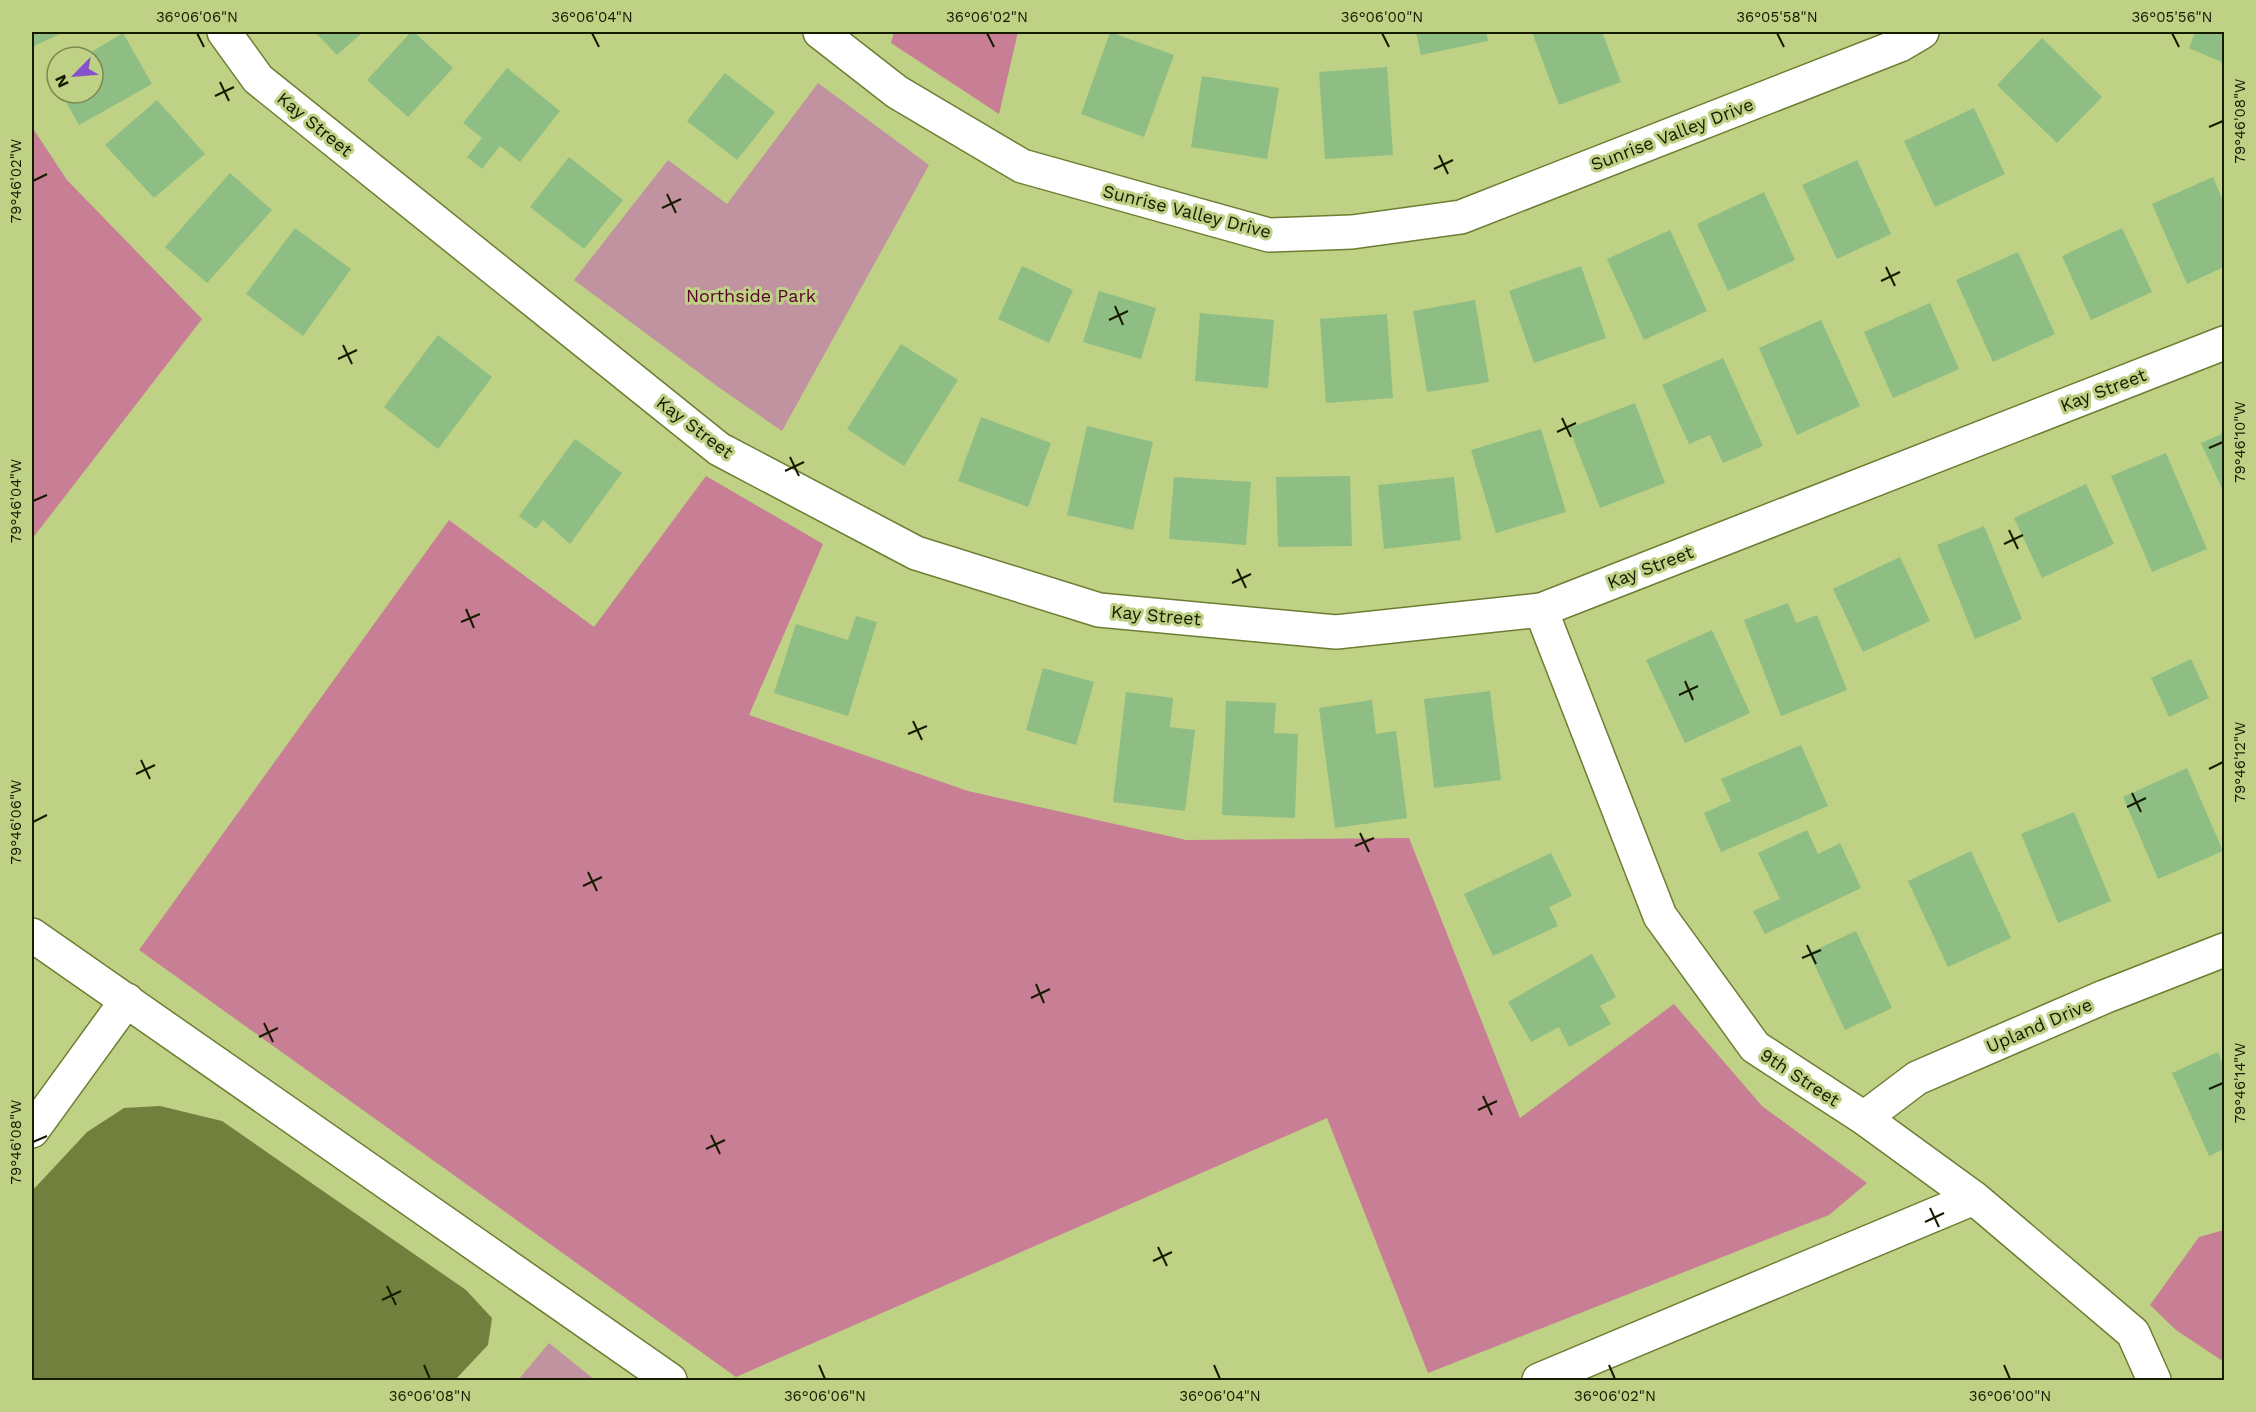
<svg xmlns="http://www.w3.org/2000/svg" width="2256" height="1412" font-family="'Work Sans',sans-serif">
<style>
.green{fill:#c193a0}
.forest{fill:#c87f95}
.water{fill:#71803c}
.building{fill:#8ebe84}
.lines{fill:none;stroke-linecap:round;stroke-linejoin:round}
.minor-casing{stroke:#6d7d32;stroke-width:36}
.minor{stroke:#fff;stroke-width:33}
.ticks{fill:none;stroke:#161b00;stroke-width:2}
.labels{text-anchor:middle;dominant-baseline:central;stroke-width:6;stroke-linejoin:round;paint-order:stroke}
.street-label{font-size:18px;fill:#161b00;stroke:#bed185}
.park-label{font-size:18px;fill:#5a002c;stroke:#bed185}
.neatline{fill:none;stroke:#161b00;stroke-width:2}
.ticks-label{font-size:15px;text-anchor:middle;fill:#161b00}
</style>
<rect width="100%" height="100%" fill="#bed185"/>
<path class="green" d="M818 83 929 165 782 431 721 389 574 280 668 160 727 204Z
M549 1343 595 1380H518Z"/>
<path class="forest" d="M894 32H1018L999 114 891 43Z
M32 127 67 180 202 319 32 539Z
M706 476 823 544 749 715 968 791 1186 840 1409 838 1520 1118 1674 1004 1762 1106 1867 1183 1829 1215 1428 1373 1327 1118 736 1377 139 950 449 520 594 627Z
M2224 1230V1362L2176 1330 2150 1305 2199 1237Z"/>
<path class="water" d="M160 1106 222 1121 466 1290 492 1318 488 1345 455 1380H32V1191L87 1132 124 1108Z"/>
<path class="building" d="M32 32H64L32 47Z
M315 32H363L337 55Z
M411 32H414L453 68 408 117 367 80Z
M1110 32 1174 55 1144 137 1081 114Z
M1416 32H1486L1488 41 1421 55Z
M1532 32H1602L1621 82 1559 105Z
M2195 32H2224V63L2189 48Z
M123 33 152 84 79 125 61 93H93V57H83Z
M2042 38 2102 97 2057 143 1997 85Z
M1387 67 1393 155 1325 159 1319 72Z
M507 68 560 111 520 162 500 146 482 169 467 157 482 138 463 123Z
M725 73 775 112 737 160 687 121Z
M1202 76 1279 88 1267 159 1191 147Z
M157 100 205 154 154 198 105 145Z
M1974 108 2005 174 1935 207 1904 141Z
M569 157 623 200 584 249 530 207Z
M1857 160 1891 234 1837 259 1802 185Z
M230 173 272 210 207 283 165 247Z
M2213 177 2224 203V267L2187 284 2152 204Z
M1764 192 1795 260 1728 291 1697 224Z
M295 228 351 269 303 336 246 294Z
M2122 228 2152 292 2091 320 2062 256Z
M1670 230 1707 311 1644 340 1607 259Z
M2018 252 2055 334 1993 362 1956 280Z
M1022 266 1073 290 1049 343 998 319Z
M1581 266 1606 338 1534 363 1509 291Z
M1099 291 1156 308 1141 359 1083 342Z
M1475 300 1489 382 1427 392 1413 311Z
M1930 303 1959 369 1893 398 1864 332Z
M1200 313 1274 320 1268 388 1195 381Z
M1387 314 1393 398 1326 403 1320 319Z
M1821 320 1860 406 1797 435 1759 348Z
M438 335 492 377 438 449 384 407Z
M901 344 958 380 904 466 847 429Z
M1723 358 1763 446 1723 463 1710 435 1689 444 1662 385Z
M1635 403 1665 483 1600 508 1569 428Z
M981 417 1051 443 1028 507 958 481Z
M1087 426 1153 442 1133 530 1067 515Z
M1541 429 1566 512 1496 533 1471 450Z
M2224 433V493L2201 443Z
M575 439 622 473 570 544 543 520 536 529 519 516Z
M2166 453 2207 549 2152 572 2111 476Z
M1350 476 1352 546 1278 547 1276 477Z
M1174 477 1251 482 1246 545 1169 539Z
M1454 477 1461 540 1384 549 1378 485Z
M2086 484 2114 544 2042 578 2014 518Z
M1984 526 2022 619 1975 639 1937 545Z
M1900 557 1930 621 1863 652 1833 589Z
M1788 603 1796 623 1817 615 1847 690 1781 716 1744 620Z
M856 616 877 622 848 716 774 693 796 624 848 640Z
M1712 630 1750 713 1685 743 1646 660Z
M2191 659 2209 698 2169 717 2151 678Z
M1043 668 1094 682 1076 745 1026 730Z
M1490 691 1501 780 1434 788 1424 699Z
M1126 692 1173 698 1170 727 1195 730 1185 811 1113 802Z
M1372 700 1376 734 1396 731 1407 818 1335 828 1319 708Z
M1226 701 1276 703 1274 733 1298 734 1295 818 1222 815Z
M1801 745 1828 806 1721 852 1704 813 1731 801 1721 779Z
M2187 768 2223 851 2158 879 2123 797Z
M2074 812 2111 901 2058 923 2021 834Z
M1807 830 1818 854 1840 843 1861 888 1765 934 1753 911 1780 899 1758 853Z
M1971 851 2011 938 1948 967 1908 881Z
M1551 853 1572 896 1549 907 1558 926 1493 956 1464 894Z
M1856 931 1892 1008 1845 1030 1809 953Z
M1592 954 1616 997 1600 1006 1611 1024 1569 1047 1559 1027 1531 1042 1508 1002Z
M2218 1052 2224 1067V1149L2209 1156 2172 1073Z"/>
<g class="lines">
<defs>
<path id="minor" d="M224 32 258 79 719 449 916 553 1099 610 1336 632 1541 610 2224 343
M820 32 897 92 1022 166 1269 235 1352 232 1461 217 1900 45 1922 32
M1541 610 1660 916 1755 1047 1864 1118 1974 1198 2133 1333 2154 1380
M32 935 670 1380
M1864 1118 1917 1078 2104 997 2224 950
M32 1131 127 1000
M1539 1380 1974 1198"/>
</defs>
<use href="#minor" class="minor-casing"/>
<use href="#minor" class="minor"/>
</g>
<path class="ticks" d="M197 33 204 47M592 33 599 47M987 33 994 47M1382 33 1389 47M1777 33 1784 47M2172 33 2179 47M220 82 229 101M215 96 234 87M2209 127 2223 121M1439 155 1448 174M1434 169 1453 160M33 181 47 174M667 194 676 213M662 208 681 199M1886 267 1895 286M1881 281 1900 272M1115 306 1123 325M1109 320 1128 311M343 345 352 364M338 359 357 350M1562 418 1571 437M1557 432 1576 423M2209 448 2223 442M790 457 799 476M785 471 804 462M33 501 47 495M2009 530 2018 549M2004 544 2023 535M1237 569 1246 588M1232 583 1251 574M466 609 474 628M461 622 480 614M1685 681 1693 700M1679 695 1698 686M913 721 922 740M908 734 927 726M141 760 150 779M2209 769 2223 762M136 774 155 765M2132 793 2141 812M2127 807 2146 798M33 822 47 815M1360 833 1369 852M1355 846 1374 838M588 872 597 891M583 886 602 877M1807 945 1816 964M1802 958 1821 950M1036 984 1044 1003M1031 998 1050 989M264 1023 273 1042M259 1037 278 1028M2209 1089 2223 1083M1483 1096 1492 1115M1478 1110 1497 1101M711 1135 720 1154M33 1142 47 1136M706 1149 725 1140M1930 1208 1939 1227M1925 1222 1944 1213M1158 1247 1167 1266M1153 1261 1172 1252M387 1286 396 1305M382 1300 401 1291M424 1365 430 1379M819 1365 825 1379M1214 1365 1220 1379M1609 1365 1615 1379M2004 1365 2010 1379"/>
<g class="labels">
<g class="street-label">
<text transform="translate(315 124) rotate(39)">Kay Street</text>
<text transform="translate(1672 134) rotate(-21)">Sunrise Valley Drive</text>
<text transform="translate(1187 211) rotate(14)">Sunrise Valley Drive</text>
<text transform="translate(2103 390) rotate(-21)">Kay Street</text>
<text transform="translate(695 427) rotate(37)">Kay Street</text>
<text transform="translate(1650 567) rotate(-21)">Kay Street</text>
<text transform="translate(1156 615) rotate(5)">Kay Street</text>
<text transform="translate(2039 1025) rotate(-23)">Upland Drive</text>
<text transform="translate(1800 1077) rotate(33)">9th Street</text>
</g>
<g class="park-label">
<text x="751" y="295">Northside Park</text>
</g>
</g>
<rect width="2256" height="1412" fill="none" stroke="#bed185" stroke-width="66"/>
<g transform="translate(75 75) rotate(245)"><circle r="28" fill="#bed185" stroke="#7b8850" stroke-width="1.5"/>
<path d="M0-4.5L10 22L0 15L-10 22Z" fill="#8552cb"/>
<text y="-9" font-size="16" font-weight="bold" text-anchor="middle" fill="#161b00">N</text>
</g>
<rect x="33" y="33" width="2190" height="1346" class="neatline"/>
<g class="ticks-label">
<text x="197" y="22">36°06'06"N</text>
<text x="592" y="22">36°06'04"N</text>
<text x="987" y="22">36°06'02"N</text>
<text x="1382" y="22">36°06'00"N</text>
<text x="1777" y="22">36°05'58"N</text>
<text x="2172" y="22">36°05'56"N</text>
<text transform="translate(2240 121) rotate(-90)" y="5">79°46'08"W</text>
<text transform="translate(16 181) rotate(-90)" y="5">79°46'02"W</text>
<text transform="translate(2240 442) rotate(-90)" y="5">79°46'10"W</text>
<text transform="translate(16 501) rotate(-90)" y="5">79°46'04"W</text>
<text transform="translate(2240 762) rotate(-90)" y="5">79°46'12"W</text>
<text transform="translate(16 822) rotate(-90)" y="5">79°46'06"W</text>
<text transform="translate(2240 1083) rotate(-90)" y="5">79°46'14"W</text>
<text transform="translate(16 1142) rotate(-90)" y="5">79°46'08"W</text>
<text x="430" y="1401">36°06'08"N</text>
<text x="825" y="1401">36°06'06"N</text>
<text x="1220" y="1401">36°06'04"N</text>
<text x="1615" y="1401">36°06'02"N</text>
<text x="2010" y="1401">36°06'00"N</text>
</g>
</svg>
